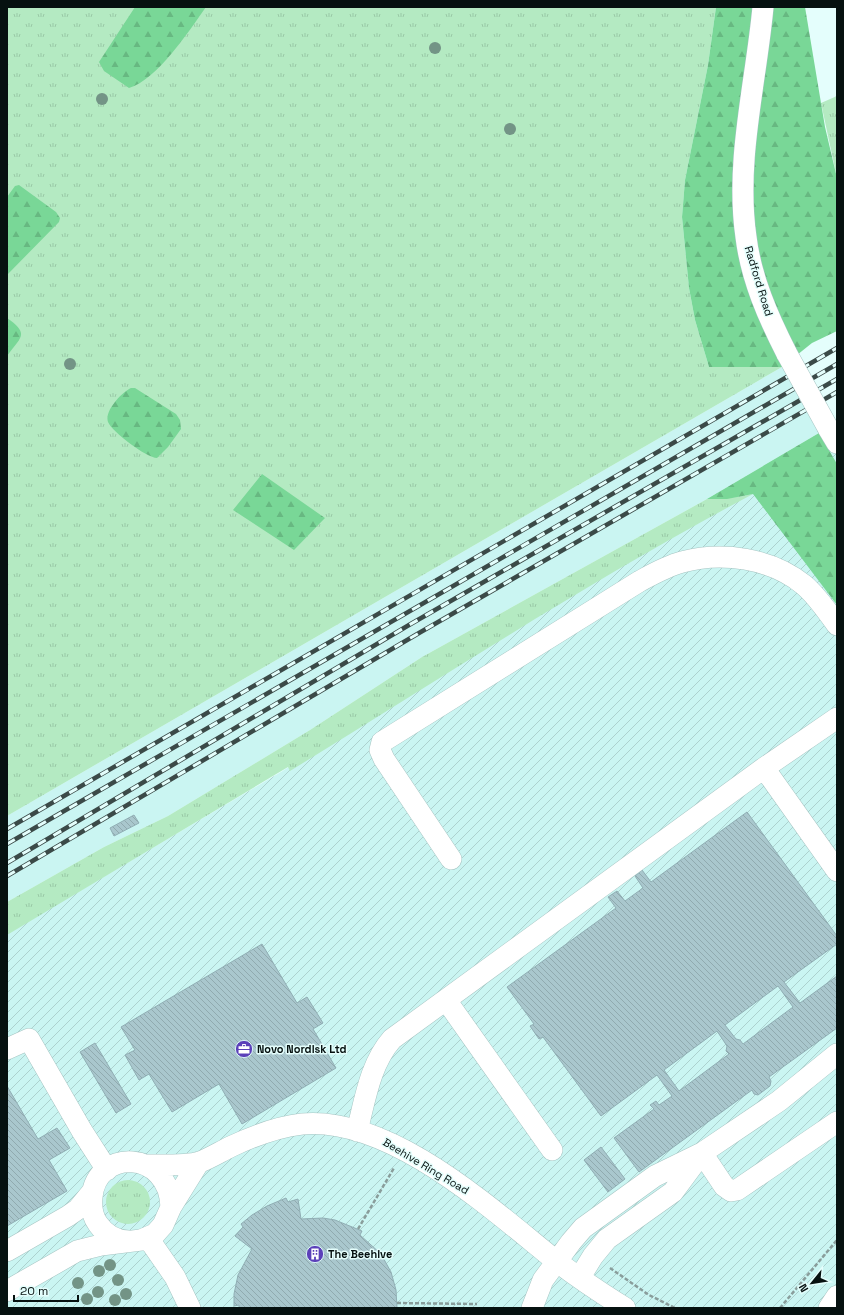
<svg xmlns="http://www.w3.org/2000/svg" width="844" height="1315" font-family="'Space Grotesk',sans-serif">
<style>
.built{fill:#caf5f2}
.industrial{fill:url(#industrial-furrows)}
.grass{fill:url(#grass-tufts)}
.forest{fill:url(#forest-firs)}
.building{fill:url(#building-back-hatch);stroke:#90aeb4;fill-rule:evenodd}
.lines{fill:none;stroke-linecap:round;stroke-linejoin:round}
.minor-casing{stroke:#a6c5c3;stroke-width:22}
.path{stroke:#899d9b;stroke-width:2.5;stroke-dasharray:4 2;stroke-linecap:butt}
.minor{stroke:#fff;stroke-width:21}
.rail-casing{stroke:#3b4a48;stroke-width:4.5}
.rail{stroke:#e4fefc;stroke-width:3;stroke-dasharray:9;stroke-linecap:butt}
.minor-bridge-casing{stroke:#a6c5c3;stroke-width:22;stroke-linecap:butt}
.minor-bridge{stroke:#fff;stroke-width:21}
.tree{fill:#739486}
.labels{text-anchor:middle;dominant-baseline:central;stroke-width:3;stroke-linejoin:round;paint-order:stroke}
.street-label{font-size:11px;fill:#061110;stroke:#e4fefc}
.poi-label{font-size:11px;font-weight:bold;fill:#061110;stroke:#e4fefc;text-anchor:start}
</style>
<defs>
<pattern id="industrial-furrows" width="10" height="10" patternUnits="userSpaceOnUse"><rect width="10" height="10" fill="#caf5f2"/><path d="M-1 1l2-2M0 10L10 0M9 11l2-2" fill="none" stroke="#acd1ce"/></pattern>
<pattern id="grass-tufts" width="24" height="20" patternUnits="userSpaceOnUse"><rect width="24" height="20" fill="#b4eac2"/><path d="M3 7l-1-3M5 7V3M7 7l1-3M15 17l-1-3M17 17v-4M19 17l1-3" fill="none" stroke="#99c8a6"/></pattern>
<pattern id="forest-firs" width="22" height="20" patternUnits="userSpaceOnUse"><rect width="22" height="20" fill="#79d797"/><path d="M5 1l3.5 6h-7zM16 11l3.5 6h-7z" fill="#67b881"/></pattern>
<pattern id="building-back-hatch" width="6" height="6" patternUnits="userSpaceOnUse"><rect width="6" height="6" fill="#a9c7cd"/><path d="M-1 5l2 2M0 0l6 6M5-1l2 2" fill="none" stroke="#90aaaf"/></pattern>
</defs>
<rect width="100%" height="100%" fill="#e4fefc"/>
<path class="built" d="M782 367 819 433 707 499 422 657 310 730 168 816 104 847 7 902V816Z"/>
<path class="industrial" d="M837 423V1296L829 1308H7V934L281 772 707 499Z"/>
<path class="grass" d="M7 7H716L708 65 685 180 682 217 689 288 695 320 709 367H782L7 816Z
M837 96V178L821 103Z
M753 494C594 578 443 677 290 771L288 767 7 935V902L104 847 168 816 310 730 422 657 707 499 737 497Z
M106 1202a22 22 0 1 1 44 0a22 22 0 1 1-44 0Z"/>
<path class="forest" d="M135 7H206C189 31 157 80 129 88L104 71 99 62Z
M716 7H805L825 127 837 178V331L812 343 782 367H709L695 320 689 288 682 217 685 180 708 65Z
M19 185 56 212 60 218 59 222 7 275V197L15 186Z
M7 318C30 334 21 337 7 356Z
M131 388H135L176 414 180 420 181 429 168 447 157 458C147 458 112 432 108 422 104 411 122 392 131 388Z
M819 433 837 464V605L753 494 727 499H707Z
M262 474 325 518 294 550 233 510Z"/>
<path class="building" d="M747 812 837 936V944L784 982 800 1003 837 976V1028L769 1077 771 1081 770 1086 758 1095 754 1094 752 1090 639 1172 614 1138 654 1109 650 1105 656 1101 659 1105 672 1096 657 1075 601 1116 543 1037 539 1039 530 1026 534 1024 507 987 616 908 608 897 617 891 625 901 643 888 635 876 642 870 651 882ZM778 986 793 1007 743 1044 740 1040 736 1039 725 1025ZM717 1031 727 1046 726 1051 729 1054 679 1091 664 1070Z
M134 815 139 823 114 836 110 828Z
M262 944 297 1003 307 997 323 1023 313 1029 336 1068 242 1124 219 1084 172 1112 149 1074 139 1080 125 1055 135 1050 121 1027Z
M95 1043 131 1104 116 1113 80 1052Z
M7 1086 38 1139 57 1128 70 1148 49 1160 67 1191 7 1226Z
M601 1147 625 1179 608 1192 584 1160Z
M286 1198 288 1202 298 1199 301 1219 323 1218 335 1220 362 1231 360 1235 381 1254 391 1272 396 1290 397 1308H239V1305L234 1306V1294L238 1275 252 1249 235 1236 243 1227 241 1224 252 1215 267 1206Z"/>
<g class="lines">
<defs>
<path id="minor" d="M763 7C756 83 735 161 746 237 751 278 768 317 787 354
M828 428 837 443
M764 768 837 871
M451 859 384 759 380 750 382 742 640 581C653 574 667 566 682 562 722 551 771 558 804 585 817 596 827 611 837 625
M446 1000 552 1150
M7 1049 29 1039 82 1131 107 1170
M357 1131C365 1100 370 1064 392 1039L764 768 837 718
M146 1165C160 1165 187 1166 200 1162 210 1158 220 1152 230 1147 253 1136 276 1127 302 1124 390 1116 490 1208 555 1260 577 1277 601 1293 625 1308
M148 1238 175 1277 190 1308
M129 1241C116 1241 105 1234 98 1224 92 1216 91 1207 92 1197 96 1148 169 1149 171 1207
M7 1251 68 1216 78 1209 92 1192
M580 1277 593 1256 607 1239 673 1192 702 1153 724 1186 731 1191 737 1190 837 1122
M7 1291 77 1251 101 1245 141 1240 155 1234 163 1225 171 1207 199 1162
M532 1308 543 1280 571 1242 583 1228 655 1176 702 1153 779 1101 837 1054
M829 1308 837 1296"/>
</defs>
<use href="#minor" class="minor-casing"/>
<path class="path" d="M358 1229 394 1168
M610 1268 649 1295 675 1308
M397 1303 477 1304
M780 1308 837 1240"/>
<use href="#minor" class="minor"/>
<defs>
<path id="rail" d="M7 829 837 348
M7 844 837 364
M7 863 409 625 837 379
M7 876 419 633 837 392"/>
</defs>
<use href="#rail" class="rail-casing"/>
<use href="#rail" class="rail"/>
<defs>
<path id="minor-bridge" d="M787 354 828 428"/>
</defs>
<use href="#minor-bridge" class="minor-bridge-casing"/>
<use href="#minor-bridge" class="minor-bridge"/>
</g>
<g class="tree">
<circle cx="435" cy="48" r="6"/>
<circle cx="102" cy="99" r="6"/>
<circle cx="510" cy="129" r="6"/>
<circle cx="70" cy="364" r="6"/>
<circle cx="110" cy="1265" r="6"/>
<circle cx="99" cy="1271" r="6"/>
<circle cx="118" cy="1280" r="6"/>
<circle cx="78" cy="1283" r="6"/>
<circle cx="98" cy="1292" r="6"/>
<circle cx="126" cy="1294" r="6"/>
<circle cx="87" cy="1299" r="6"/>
<circle cx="115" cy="1300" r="6"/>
</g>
<defs>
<symbol id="office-disc" viewBox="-11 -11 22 22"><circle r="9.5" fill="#5b40b9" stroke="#e4fefc"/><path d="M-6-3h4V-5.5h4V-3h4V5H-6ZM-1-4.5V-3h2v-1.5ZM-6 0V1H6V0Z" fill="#fff"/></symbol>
<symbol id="building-disc" viewBox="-11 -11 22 22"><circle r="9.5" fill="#5b40b9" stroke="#e4fefc"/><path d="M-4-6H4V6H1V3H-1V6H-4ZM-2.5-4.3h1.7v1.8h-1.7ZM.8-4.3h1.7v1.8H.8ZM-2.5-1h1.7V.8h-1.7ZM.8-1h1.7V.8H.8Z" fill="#fff"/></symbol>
</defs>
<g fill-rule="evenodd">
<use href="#office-disc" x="234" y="1039" width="20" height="20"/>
<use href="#building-disc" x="305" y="1244" width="20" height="20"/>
</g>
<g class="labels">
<g class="street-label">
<text transform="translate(759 281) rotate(73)">Radford Road</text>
<text transform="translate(426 1166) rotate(31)">Beehive Ring Road</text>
</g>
<g class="poi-label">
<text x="257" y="1049">Novo Nordisk Ltd</text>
<text x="328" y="1254">The Beehive</text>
</g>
</g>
<rect width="844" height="1315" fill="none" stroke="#061110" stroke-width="16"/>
<g transform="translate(812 1283) rotate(240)" stroke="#e4fefc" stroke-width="3" paint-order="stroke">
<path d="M0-3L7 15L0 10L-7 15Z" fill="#061110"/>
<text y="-6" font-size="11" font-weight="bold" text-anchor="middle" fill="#061110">N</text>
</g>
<path d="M14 1295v6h64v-6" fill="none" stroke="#061110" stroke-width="2"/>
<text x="20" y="1295" font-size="12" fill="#061110" stroke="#e4fefc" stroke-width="3" paint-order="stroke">20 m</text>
</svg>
